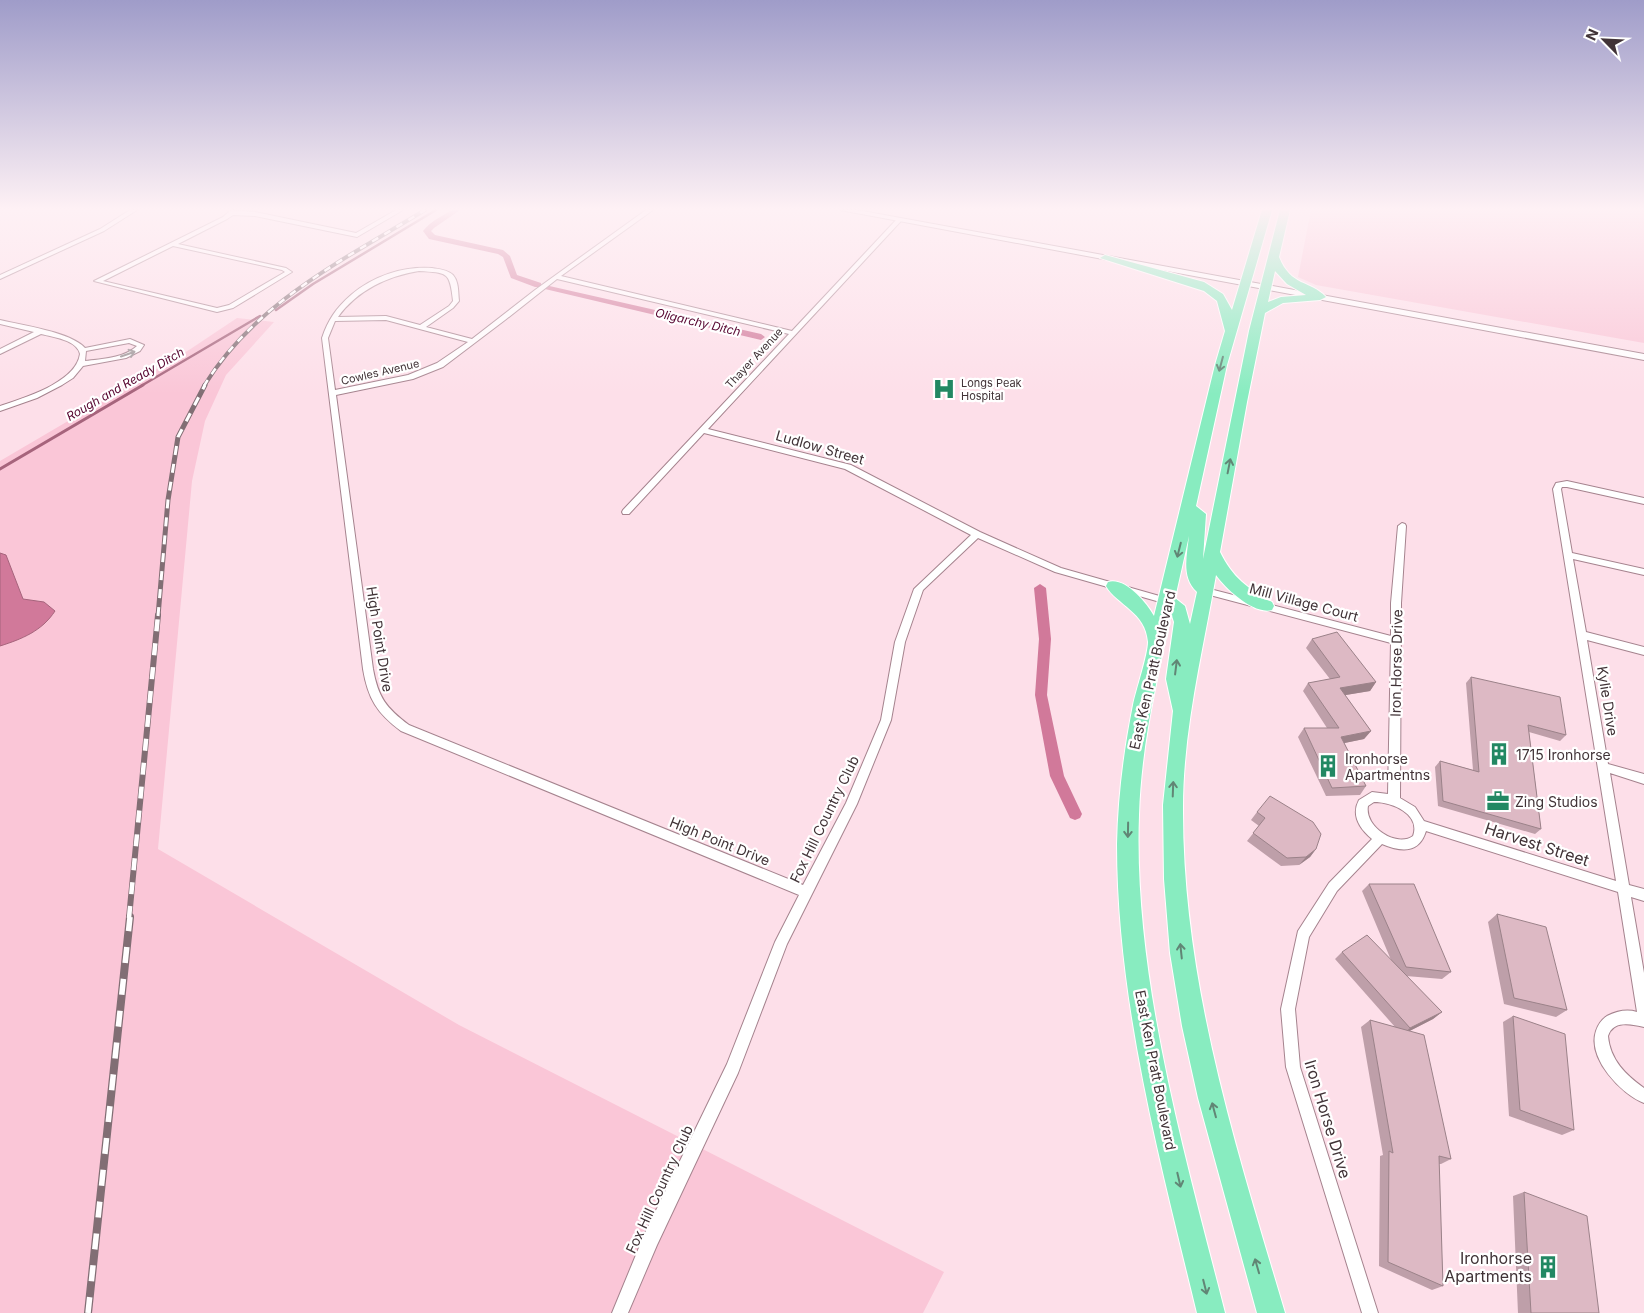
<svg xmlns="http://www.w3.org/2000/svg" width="1644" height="1313" font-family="Inter,sans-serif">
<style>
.green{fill:#fac6d7}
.water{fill:#d1799a;stroke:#a6647c}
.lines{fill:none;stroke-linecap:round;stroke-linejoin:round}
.stream-far1{stroke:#a6647c;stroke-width:2.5}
.stream{stroke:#a6647c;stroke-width:3}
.canal{fill:#d1799a;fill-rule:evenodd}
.street-casing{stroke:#a5838e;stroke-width:2}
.secondary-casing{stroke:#a5838e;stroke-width:2}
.highway-casing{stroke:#fff;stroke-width:2}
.street{fill:#fff;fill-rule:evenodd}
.secondary{fill:#fff;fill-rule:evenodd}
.highway{fill:#88ecc0;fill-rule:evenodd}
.rail-far3-casing{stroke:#816e74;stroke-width:4}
.rail-far2-casing{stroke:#816e74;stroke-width:5}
.rail-far1-casing{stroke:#816e74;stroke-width:6}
.rail-casing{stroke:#816e74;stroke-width:8}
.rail-far3{stroke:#fff;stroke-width:2.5;stroke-dasharray:7;stroke-linecap:butt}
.rail-far2{stroke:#fff;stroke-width:3;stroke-dasharray:9;stroke-linecap:butt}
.rail-far1{stroke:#fff;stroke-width:4.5;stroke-dasharray:12;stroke-linecap:butt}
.rail{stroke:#fff;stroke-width:5.5;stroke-dasharray:16;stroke-linecap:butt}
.wall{fill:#be9fa9}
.shaded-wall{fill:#9b8289}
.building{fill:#ddb9c4;stroke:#9b8289}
.oneway{stroke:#a0999b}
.oneway2{stroke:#618675}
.labels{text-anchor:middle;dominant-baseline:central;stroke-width:4.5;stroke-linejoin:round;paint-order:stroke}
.far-street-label{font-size:11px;fill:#413337;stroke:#fff}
.far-poi-label{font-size:11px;fill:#413337;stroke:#fff;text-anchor:start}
.far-water-label{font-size:12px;font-style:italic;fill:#55032e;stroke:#fff}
.street-label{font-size:14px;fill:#413337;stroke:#fff}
.poi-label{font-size:14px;fill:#413337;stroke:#fff;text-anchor:start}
.near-street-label{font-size:16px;fill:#413337;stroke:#fff}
.near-poi-label{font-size:16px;fill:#413337;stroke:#fff;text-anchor:end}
</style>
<rect width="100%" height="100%" fill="#fddfe9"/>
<path class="green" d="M1311 210H1644V343L1316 285 1298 277Z
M237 318 274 322 226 375 205 421 192 481 158 849 459 1025 944 1272 923 1313H0V461L189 350Z"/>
<path class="water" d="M0 553 6 555 23 599 44 602 55 611C42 631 22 639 0 646Z"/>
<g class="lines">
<path class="stream-far1" d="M276 310 313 284 436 210
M141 386 260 316"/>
<path class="stream" d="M0 469 143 385"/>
<path class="canal" d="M452 210H460L434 228 431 231 435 235 503 250 510 256 517 275 541 283V287H535L511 278 503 257 498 254 429 239 423 231C431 221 442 216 452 210Z
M545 285 761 334 765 337 761 340 545 289Z
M1040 584 1046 588 1051 639 1047 695 1064 776 1082 814 1080 818 1075 820 1070 818 1050 776 1035 695 1039 639 1034 588Z"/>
<defs>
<path id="street" d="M130 210H137L104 231 0 279V275L100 229Z
M231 210 255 212 356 233 396 210H403L357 237 255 216 233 215 227 219 178 244 286 268 292 272 233 308 217 312 94 281 223 217ZM173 246 282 270 285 272 229 305 217 308 103 281Z
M646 210H653L561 276 792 331 897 219H901V221L708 429 851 465 980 532 1061 568 1170 599 1172 601 1167 604 1055 572 978 538 923 590 905 642 891 720 857 804 787 944 738 1073 657 1245 628 1313H612L645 1233 727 1064 775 942 799 895 401 731C377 713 368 699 363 669L322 338C328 320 336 308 351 295 373 276 403 266 432 268 439 269 448 270 453 275 459 282 458 292 459 301L453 308 426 327 472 339 535 290ZM419 271C447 273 450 271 453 301L449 306 420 325 386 316 338 317C357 290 388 276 419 271ZM557 279 789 334 623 510 622 512 623 514H629L704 433 845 469 971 535 914 589 895 642 881 720 846 803 803 885 409 725C386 708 378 697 373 669L336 395 413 379 443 367 505 320ZM386 320 468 342 437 363 408 375 335 390 328 338 335 321Z
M0 320C21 325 71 332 85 348L130 339 144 345 140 351 126 358 83 366 73 378 62 385 37 398 0 411V406C23 398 76 383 80 354 77 340 53 337 41 334L0 354V349L34 332 0 324ZM129 343 137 346C124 358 102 359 85 361L86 351Z
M1567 481 1644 498V504L1567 487H1562L1561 489 1572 553 1644 569V575L1573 559 1586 632 1644 647V655L1587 640 1608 764 1644 774V784L1610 773 1629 885 1644 889V901L1631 897 1644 973V1027C1631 1024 1613 1020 1608 1036 1610 1060 1626 1075 1644 1088V1103C1621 1094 1587 1058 1596 1031 1598 1025 1601 1020 1607 1016 1617 1011 1627 1009 1637 1012L1618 892 1426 831C1419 854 1401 852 1382 844L1337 891 1309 937 1295 1009 1300 1067 1378 1313H1362L1286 1067 1281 1009 1298 931 1329 883 1372 839C1359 828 1351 815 1359 800L1372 792 1388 794 1391 643 1206 594 1201 591 1206 588 1391 636V603L1398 526 1402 523 1405 524 1406 526 1401 603 1400 798 1415 807 1424 821 1616 881 1553 489 1556 483ZM1374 802C1392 802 1421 814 1413 836 1397 848 1364 827 1368 806Z"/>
<path id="secondary" d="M840 210H857L1644 354V360Z"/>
<path id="highway" d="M1262 210H1272L1227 365 1196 506 1206 514 1203 559 1249 331 1280 210H1290L1279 257C1291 287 1310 280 1326 297L1320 300 1283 303 1265 313 1247 402 1220 552C1232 577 1248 589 1272 602L1274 606 1272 610C1254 615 1226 589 1216 575 1203 650 1183 729 1183 807 1182 981 1236 1148 1285 1313H1257L1198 1098 1182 1026 1170 953 1164 879 1163 805 1173 711 1166 679 1174 622 1171 613C1157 679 1141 746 1139 815 1133 977 1185 1156 1225 1313H1197C1160 1160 1117 1002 1117 844 1118 797 1124 750 1133 705 1136 690 1148 655 1148 642 1146 612 1117 605 1106 586L1108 582C1125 577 1146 602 1154 616L1215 365 1225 331 1217 301 1204 291 1100 258 1105 255 1204 282 1223 294 1232 310ZM1275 271 1287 284 1306 295 1281 297 1268 302ZM1189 536C1187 556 1181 577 1197 592L1190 624 1185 606 1175 598Z"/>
</defs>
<use href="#street" class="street-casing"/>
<use href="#secondary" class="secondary-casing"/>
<use href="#highway" class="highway-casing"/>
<use href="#street" class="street"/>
<use href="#secondary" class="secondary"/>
<use href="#highway" class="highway"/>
<defs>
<path id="rail-far3" d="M204 386C254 303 345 259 425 210"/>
<path id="rail-far2" d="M158 616 168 500 178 437 205 385"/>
<path id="rail-far1" d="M129 918 158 615"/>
<path id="rail" d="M88 1313 130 917"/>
</defs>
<use href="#rail-far3" class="rail-far3-casing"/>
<use href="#rail-far2" class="rail-far2-casing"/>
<use href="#rail-far1" class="rail-far1-casing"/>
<use href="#rail" class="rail-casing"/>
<use href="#rail-far3" class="rail-far3"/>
<use href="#rail-far2" class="rail-far2"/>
<use href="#rail-far1" class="rail-far1"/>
<use href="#rail" class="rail"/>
</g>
<path class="wall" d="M1312 639 1376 682 1370 691 1345 695 1371 731 1364 739 1344 743 1366 786 1360 795 1326 796 1298 737 1304 728H1327L1303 691 1308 683 1330 679 1306 648Z
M1471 677 1566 735 1560 741 1529 732 1541 829 1535 834 1438 806 1435 767 1440 761 1473 770 1466 683Z
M1257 812 1316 849 1310 857 1299 865 1281 866 1247 841 1259 826 1251 820Z
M1369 884 1451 972 1442 979 1406 976 1442 1012 1433 1019 1409 1031 1451 1159 1441 1164H1439L1443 1286 1432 1290 1379 1266 1380 1156 1383 1155 1361 1027 1370 1020 1395 1027 1335 959 1342 952 1391 960 1362 891Z
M1497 914 1567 1010 1556 1017 1504 1004 1488 922Z
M1513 1016 1574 1130 1562 1135 1509 1116 1503 1022Z
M1524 1192 1599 1313H1518L1513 1196Z"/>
<path class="shaded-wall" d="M1376 682 1370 691 1334 697 1340 688Z
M1371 731 1364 739 1335 745 1341 737Z
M1316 849 1310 857 1299 865 1306 857Z
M1442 1012 1433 1019 1402 1035 1410 1028Z"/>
<path class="building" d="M1337 632 1376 682 1340 688 1371 731 1341 737 1366 786 1332 788 1304 728H1339L1308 683 1340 677 1312 639Z
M1471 677 1560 697 1566 735 1528 725 1541 829 1443 801 1440 761 1479 772Z
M1270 796 1313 822 1321 834 1316 849 1306 857 1287 858 1253 833 1265 818 1257 812Z
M1369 884H1414L1451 972 1406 967Z
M1497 914 1546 927 1567 1010 1514 998Z
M1367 935 1442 1012 1410 1028 1342 952Z
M1513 1016 1565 1034 1574 1130 1520 1110Z
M1370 1020 1424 1035 1451 1159 1439 1156 1443 1286 1388 1262 1389 1151 1393 1153Z
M1524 1192 1587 1216 1599 1313H1531Z"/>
<defs><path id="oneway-shaft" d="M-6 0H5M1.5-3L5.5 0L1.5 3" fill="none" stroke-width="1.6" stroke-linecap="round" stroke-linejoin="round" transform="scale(1.25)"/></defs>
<use class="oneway" href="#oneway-shaft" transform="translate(128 354) rotate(-19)"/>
<g class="oneway2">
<use href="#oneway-shaft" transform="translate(1221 364) rotate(105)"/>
<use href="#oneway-shaft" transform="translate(1229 466) rotate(-79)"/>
<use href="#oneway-shaft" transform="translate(1179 550) rotate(104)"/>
<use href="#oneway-shaft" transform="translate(1176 667) rotate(-83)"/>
<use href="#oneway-shaft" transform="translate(1173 789) rotate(-88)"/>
<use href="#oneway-shaft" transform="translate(1128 830) rotate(91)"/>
<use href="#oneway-shaft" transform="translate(1181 951) rotate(-96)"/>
<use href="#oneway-shaft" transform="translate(1214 1110) rotate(-105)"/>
<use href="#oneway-shaft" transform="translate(1179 1180) rotate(77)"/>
<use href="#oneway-shaft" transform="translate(1257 1266) rotate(-106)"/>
<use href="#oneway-shaft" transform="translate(1205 1287) rotate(76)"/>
</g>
<linearGradient id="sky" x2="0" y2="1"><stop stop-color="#9f9cc9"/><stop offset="0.53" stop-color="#fef1f5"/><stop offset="1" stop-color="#fef1f5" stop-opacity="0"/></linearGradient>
<rect width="1644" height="394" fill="url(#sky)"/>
<defs>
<symbol id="hospital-bare" viewBox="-9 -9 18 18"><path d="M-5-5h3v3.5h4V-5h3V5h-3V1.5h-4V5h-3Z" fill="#228863" stroke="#fff" stroke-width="2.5" paint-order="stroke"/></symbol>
<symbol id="building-bare" viewBox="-9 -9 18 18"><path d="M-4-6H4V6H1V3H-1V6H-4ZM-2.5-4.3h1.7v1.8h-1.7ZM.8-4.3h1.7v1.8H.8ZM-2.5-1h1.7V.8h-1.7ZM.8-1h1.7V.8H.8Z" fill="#228863" stroke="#fff" stroke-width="2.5" paint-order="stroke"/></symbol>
<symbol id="office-bare" viewBox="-9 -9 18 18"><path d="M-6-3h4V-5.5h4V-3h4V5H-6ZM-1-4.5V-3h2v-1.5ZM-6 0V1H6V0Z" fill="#228863" stroke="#fff" stroke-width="2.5" paint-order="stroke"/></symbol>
</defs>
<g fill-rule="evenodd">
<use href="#hospital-bare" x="928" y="373" width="32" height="32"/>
<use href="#building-bare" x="1483" y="738" width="32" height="32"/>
<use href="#building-bare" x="1312" y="750" width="32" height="32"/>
<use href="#office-bare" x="1482" y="785" width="32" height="32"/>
<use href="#building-bare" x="1532" y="1251" width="32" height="32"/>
</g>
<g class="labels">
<g class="far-street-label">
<text transform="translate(754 358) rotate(-47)">Thayer Avenue</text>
<text transform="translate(380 372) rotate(-13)">Cowles Avenue</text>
</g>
<g class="far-poi-label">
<text x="961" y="383">Longs Peak<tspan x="961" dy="13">Hospital</tspan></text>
</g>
<g class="far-water-label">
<text transform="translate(698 322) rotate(13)">Oligarchy Ditch</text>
<text transform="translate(125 384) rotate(-30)">Rough and Ready Ditch</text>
</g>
<g class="street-label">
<text transform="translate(820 447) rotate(16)">Ludlow Street</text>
<text transform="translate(1304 602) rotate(15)">Mill Village Court</text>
<text transform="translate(380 639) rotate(81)">High Point Drive</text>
<text transform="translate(1396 663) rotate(-89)">Iron Horse Drive</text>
<text transform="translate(1152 670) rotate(-77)">East Ken Pratt Boulevard</text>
<text transform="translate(1608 701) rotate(81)">Kylie Drive</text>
<text transform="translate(824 819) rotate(-64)">Fox Hill Country Club</text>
<text transform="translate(720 841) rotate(22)">High Point Drive</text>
<text transform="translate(1156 1070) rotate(79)">East Ken Pratt Boulevard</text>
<text transform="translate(659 1189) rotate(-65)">Fox Hill Country Club</text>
</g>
<g class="poi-label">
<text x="1516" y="754">1715 Ironhorse</text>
<text x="1345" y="758">Ironhorse<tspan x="1345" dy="16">Apartmentns</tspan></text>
<text x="1515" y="801">Zing Studios</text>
</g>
<g class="near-street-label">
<text transform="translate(1537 844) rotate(18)">Harvest Street</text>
<text transform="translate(1328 1119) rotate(73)">Iron Horse Drive</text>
</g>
<g class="near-poi-label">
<text x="1532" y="1258">Ironhorse<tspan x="1532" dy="18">Apartments</tspan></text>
</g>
</g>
<g transform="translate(1604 40) rotate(294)" stroke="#ffffff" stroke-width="4" paint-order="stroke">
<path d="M0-4L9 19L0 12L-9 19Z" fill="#413337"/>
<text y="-8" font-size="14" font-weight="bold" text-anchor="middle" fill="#413337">N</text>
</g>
</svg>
